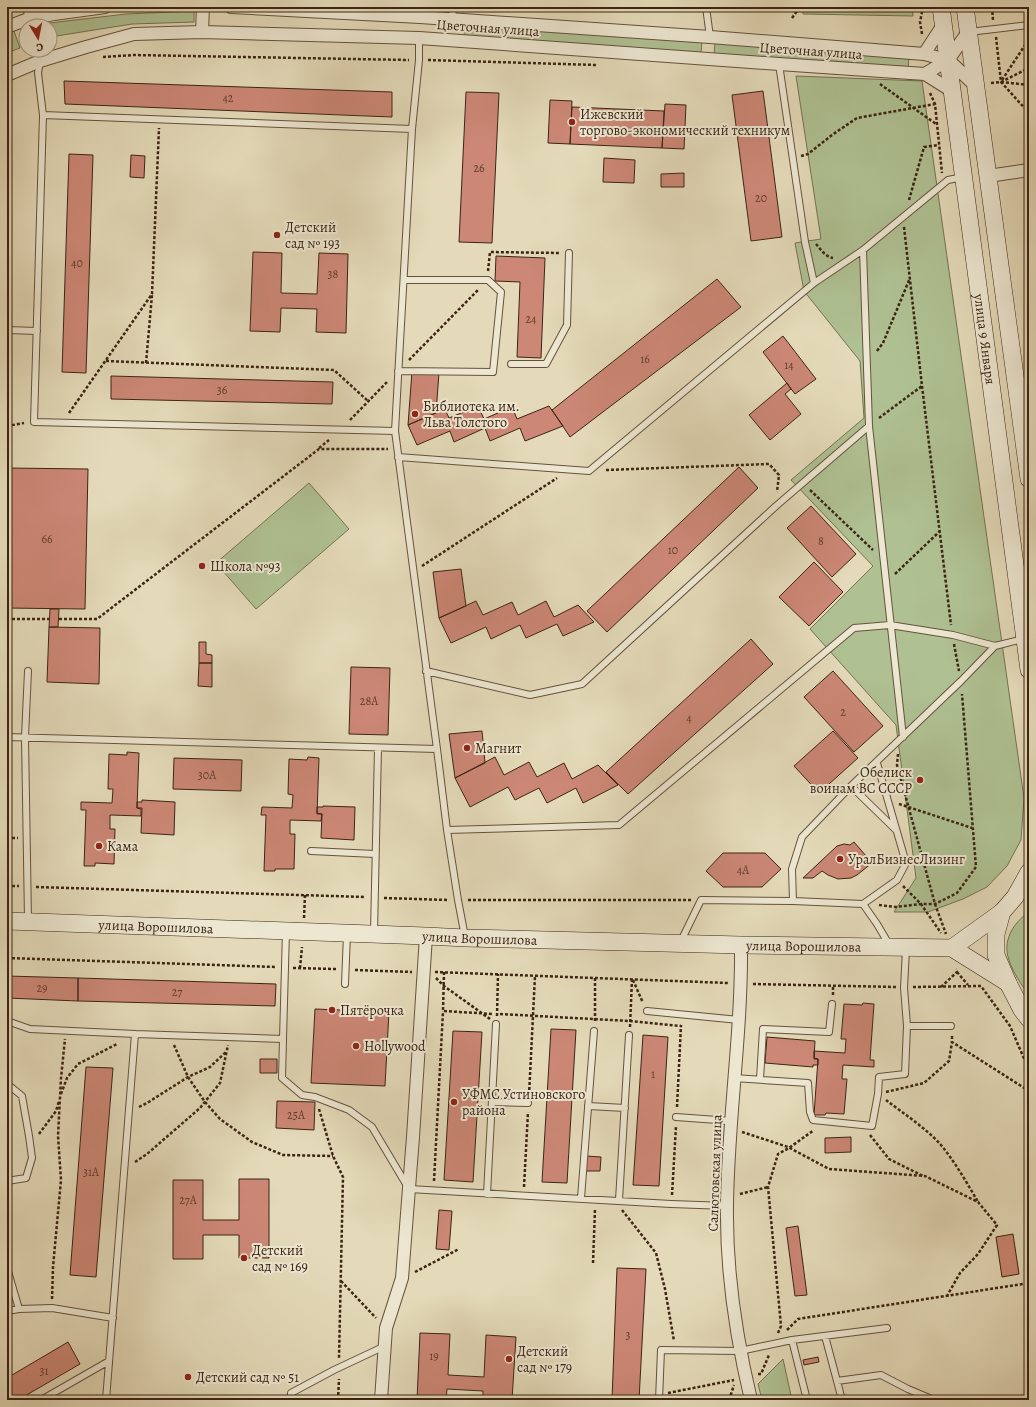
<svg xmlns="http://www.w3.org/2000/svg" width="1036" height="1407" font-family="Alegreya,serif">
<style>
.green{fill:#afc193;stroke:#767253}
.building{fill:#cc8776;stroke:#3c2413}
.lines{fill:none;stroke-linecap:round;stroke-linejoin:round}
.lane-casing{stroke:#66523c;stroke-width:8}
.street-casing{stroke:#66523c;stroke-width:14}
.secondary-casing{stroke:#3c2413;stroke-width:18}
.path{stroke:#3c2413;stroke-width:2.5;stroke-dasharray:3 2;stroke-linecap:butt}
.lane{stroke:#ede7d2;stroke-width:6}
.street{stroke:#ede7d2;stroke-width:12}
.secondary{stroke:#ede7d2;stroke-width:17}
.poi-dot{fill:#8f2418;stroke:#ede7d2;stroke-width:1.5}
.labels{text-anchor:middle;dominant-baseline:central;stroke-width:4;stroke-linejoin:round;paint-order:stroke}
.number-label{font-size:12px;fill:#603d2c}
.street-label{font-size:14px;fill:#3c2413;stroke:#ede7d2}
.poi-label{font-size:14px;fill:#3c2413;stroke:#ede7d2;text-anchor:start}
</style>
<rect width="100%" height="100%" fill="#e4dab9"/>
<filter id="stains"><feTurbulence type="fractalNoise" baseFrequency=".005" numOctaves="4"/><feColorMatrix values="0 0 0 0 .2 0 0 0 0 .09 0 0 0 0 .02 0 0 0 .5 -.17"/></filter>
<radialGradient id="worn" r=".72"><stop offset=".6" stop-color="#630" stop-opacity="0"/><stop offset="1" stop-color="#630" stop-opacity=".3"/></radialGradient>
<path class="green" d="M802 7H912L913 16 803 14Z
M194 11V22L132 24 50 37V26H42L41 24 126 14Z
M465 25 702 41 701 54 464 37Z
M14 31 20 48 7 53V33Z
M715 42 909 56 908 69 714 55Z
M796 76 922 81 1024 798 1021 840 1007 866 987 887 963 899 928 912H894L916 878 896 725 810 629 873 566 791 480 864 418 860 361 804 291 795 243 821 239Z
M309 483 349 529 256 609 216 563Z
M1029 912V996C1022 985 1013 973 1009 960 1002 941 1013 923 1029 912Z
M783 1359 792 1400H762L758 1384Z"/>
<path class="building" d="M64 81 392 92V117L65 104Z
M763 91 782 237 751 241 732 95Z
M466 92 499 93 492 243 459 242Z
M550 100 572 101 570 144 548 143Z
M665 104 686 105 684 149 662 148Z
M572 107 664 111 662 148 570 144Z
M69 154 93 155 86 373 62 372Z
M131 155 145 156 144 178 130 177Z
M604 158 635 160 634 183 603 182Z
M684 173V187H661V174Z
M253 252 282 253 281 293 317 294 319 253 348 254 346 333 316 332 317 309 281 308 280 332 250 331Z
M496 256 545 258 541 358 517 357 520 282 495 281Z
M717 279 741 307 570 437 552 410Z
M783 336 816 379 795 394 763 352Z
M412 371 439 373 436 413 408 425Z
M111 376 333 382 332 404 111 399Z
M787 383 791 389 785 394 801 414 770 440 749 415Z
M478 406 484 419 512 407 517 419 549 406 563 426 525 441 520 428 490 441 485 428 454 442 450 431 417 445 408 425 445 409 449 418Z
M739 467 758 488 607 632 587 611Z
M7 468 88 469 85 609 7 608Z
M811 506 856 554 832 577 787 528Z
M814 562 843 592 809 626 779 597Z
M461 569 466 606 439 618 433 572Z
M476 601 483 615 512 602 518 615 546 601 554 617 578 605 594 622 563 636 557 624 526 638 520 625 491 639 486 627 451 643 439 618Z
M50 609H59L58 627H49Z
M49 627 100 628 99 684 47 682Z
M751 639 773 664 628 794 606 772Z
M199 642H206V654L212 655V663H199Z
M199 663H212V687L198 686Z
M351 667 390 668 388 735 349 734Z
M833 671 883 726 854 752 804 697Z
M482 731 485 763 455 778 449 734Z
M833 731 858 758 819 793 794 766Z
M127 752 139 753 137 808 141 809V816L110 815V829H115L114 864 95 863V866H84L86 810H81V802L112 803 113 789H108L109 754 127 755Z
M308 757 319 758 317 814H322L321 821 290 820V834H295L294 869H275V871H264L266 815H261L262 807 292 808 293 795 288 794 289 759 307 760Z
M495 757 504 775 529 762 537 777 564 763 572 779 598 765 618 785 583 803 576 788 547 803 539 788 515 800 508 787 470 807 455 778Z
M174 758 242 760 241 791 173 789Z
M142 800 175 802 174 835 141 833 142 808H137V802H142Z
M323 806 355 807 354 840 321 838 322 814 317 813V807H323Z
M854 842 867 857 877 859 857 875 851 878 838 879 828 875 822 871 813 878H803L837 846 844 844 850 845Z
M723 853H765L781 869 762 887H723L706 871Z
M7 976 78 978V1001L7 998Z
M78 978 276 984 275 1006 78 1001Z
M863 1003 874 1004 870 1060H874V1067L843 1065 842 1079H847L844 1114 826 1113 825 1115H814L818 1059 814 1058V1051L845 1053 846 1039H841L844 1004 862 1005Z
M315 1009 389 1012 385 1086 311 1083Z
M551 1029 576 1030 567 1183 542 1182Z
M453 1031 482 1032 473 1182 444 1180Z
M643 1035 668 1037 659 1186 633 1185Z
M767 1037 815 1041 814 1059H818V1065H813V1067L765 1063Z
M260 1059H277V1073H260Z
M86 1067 113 1068 96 1277 70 1275Z
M277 1101 315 1102 314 1130 276 1128Z
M851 1137V1152L825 1153V1138Z
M586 1156 601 1157 600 1171H585Z
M239 1179H269V1258H239V1235H203V1259H173V1180H203V1220H239Z
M439 1210 452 1211 449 1250 436 1249Z
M798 1226 807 1295 795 1296 786 1228Z
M1013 1234 1019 1274 1002 1277 996 1237Z
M617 1268 646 1269 639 1400H612Z
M420 1333 450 1334 448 1375 484 1377 486 1335 516 1337 512 1400H483V1391L447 1389 446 1400H417Z
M68 1342 80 1364 18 1400H7V1378Z
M818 1357 819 1362 804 1365 803 1360Z
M178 1397 281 1400H178Z"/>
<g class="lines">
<defs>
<path id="lane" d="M27 7 28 19
M706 7 710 37
M452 20 453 7
M969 32 1029 25
M419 38V60L412 129 395 431 437 749 447 830 458 900 465 937
M40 61 38 73 43 115 34 422 395 431
M779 64 805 242 814 283
M43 115 412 129
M863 250 869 426 903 737
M7 330 37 331
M511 364H546L567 325 569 253
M398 371 493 372 501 292 488 280H404
M398 457 589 471 814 283 863 250 948 180 963 177
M426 671 530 695 582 684 776 506 869 426
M7 737 437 749
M851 786 896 830
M447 830 619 825 854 628 890 625 953 635 995 646 1023 639
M311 851 375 854
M793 901 792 869 802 837 851 786 961 681 995 646
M863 904 897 880 906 863 877 763
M28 920 25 737 28 671
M374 933 378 748
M680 943 701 900 793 901 863 904 877 924 890 946
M906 949 904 988 907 1026H951
M345 984 347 934
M647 1011 739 1020
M7 1021 30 1029 135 1034 283 1039 286 931
M283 1039 282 1078 302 1095 315 1097 349 1110 372 1127 409 1189 671 1204 727 1206
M734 1078 808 1083 810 1112 813 1120 872 1126 878 1094 879 1077 905 1074 907 1026
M760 1079 763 1029 829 1032 832 1004
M7 1088 11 1087 22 1096 29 1136 32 1158 26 1178 7 1181
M492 1102 528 1103
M588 1106 625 1108
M676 1117 731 1121
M487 1194 496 1024
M581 1198 594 1031
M619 1200 629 1035
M7 1268 19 1309
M7 1311 19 1309 52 1308 113 1318
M825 1336 837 1381
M792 1340 887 1328
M41 1400 109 1361
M106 1400 135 1034
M291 1400V1393L334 1370 385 1346
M659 1400 661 1350 740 1351 792 1340 807 1400
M842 1400 837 1381 881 1375 908 1389 934 1400"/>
<path id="street" d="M231 7 420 17 710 37 924 54 948 60 976 86
M7 27 28 19 54 14 105 7
M202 32 203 7
M924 54 943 25
M925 74 948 60 968 32
M7 75 40 61 86 47 134 34 202 32 419 38 779 64 925 74 952 91
M988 176 1029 170
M741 945C742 1032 728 1118 727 1205 726 1270 736 1337 751 1400
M381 1400 386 1328 402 1278 413 1137 426 936"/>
<g id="secondary">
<path id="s1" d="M941 7 1029 670"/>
<path d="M965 7 1029 479"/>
<path d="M1029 872 1015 897 1002 912 996 934V955L1008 983 1022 1010 1029 1019"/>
<path id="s2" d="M7 921 426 936 466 938 741 945 952 948 1008 983"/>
<path d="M952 948 1002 912"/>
</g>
</defs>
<use href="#lane" class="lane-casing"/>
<use href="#street" class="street-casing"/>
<use href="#secondary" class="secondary-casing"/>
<path class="path" d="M992 7 993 20
M1028 7 1029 13
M792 18 800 7
M922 34 920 22 923 7
M996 37 1001 82 1029 113
M103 57 134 55 409 60
M428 60 597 65
M1002 80 1029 39
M1001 82 1029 85
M991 83 1001 82 1029 68
M880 84 936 124
M930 93 935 104 942 173
M801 156 808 154 832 135 857 118 935 104
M909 200 924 147 939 145
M904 227 922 386 951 625
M816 244C821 250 826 257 833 258
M488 271 490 252 560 253
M877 351 883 343 910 278
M409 360 478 290
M106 361 334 370 368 401
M146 363 152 295
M69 413 152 294 159 128
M879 418 922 386
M350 420 388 381
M7 426 24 423
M319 448 329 440
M606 470 769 464 779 475 777 492
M810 490 873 550
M422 566 557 478
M895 574 939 532
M7 619H49
M59 619H97L319 449H388
M954 644 959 671
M898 754 897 765 935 904 946 934
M899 804 972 828
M7 838H18
M7 886H19
M903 886 921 904 941 933
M36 887 365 897
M384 898 449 900
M468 900H691
M879 905 895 907 921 904H935L957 893 976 867 962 694
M304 918 305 895
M7 958 276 967
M293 968 336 969
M300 968 302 947
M355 970 412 972
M435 972 728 983
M444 972 443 1011 493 1014
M957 972 968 985
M436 978 444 986 490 1019
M633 980 643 1003
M753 984 896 987
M913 987 981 986 1010 1026 1029 1070
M941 987 957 972 956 969
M833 995V986
M500 1014 630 1021 681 1026
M497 1016 498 974
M595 1021V978
M630 1027 632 979
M952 1036V1042L1029 1091
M174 1045 188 1077 205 1102 220 1119 252 1142 283 1155 333 1156
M886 1092 924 1083 949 1061 952 1042
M61 1094 67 1078 78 1064 117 1044
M529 1095 535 976
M886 1100C903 1113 927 1129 941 1145 955 1162 967 1183 978 1202
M139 1107 147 1103 188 1077 210 1067 227 1051
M677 1107 681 1025
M319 1109 333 1156 343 1177 339 1358
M742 1132 788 1147 829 1169 925 1176 978 1202 997 1225 978 1254 960 1273 947 1296
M39 1134 56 1111 59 1101
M870 1135 889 1159 923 1176
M135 1162 147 1154 200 1108 220 1083 228 1045
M434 1181 443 1011
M524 1187 528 1112
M740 1194 768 1187
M672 1195 676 1126
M622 1210 656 1253 665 1289 674 1341
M593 1263 595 1209
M415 1272 459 1249
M341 1281 376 1318
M52 1299 53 1267 61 1180 58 1136 61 1078 65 1039
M787 1330 798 1319 1029 1283
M778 1333 781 1326 768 1187 778 1154 789 1148 814 1130
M758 1374H761L769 1355
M668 1393 734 1380
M88 1400 97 1395
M338 1400 339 1379
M729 1400 734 1385"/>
<use href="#lane" class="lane"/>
<use href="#street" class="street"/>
<use href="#secondary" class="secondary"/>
</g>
<g class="poi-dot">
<circle cx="572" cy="122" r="4"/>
<circle cx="277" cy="235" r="4"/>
<circle cx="415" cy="414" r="4"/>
<circle cx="202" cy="566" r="4"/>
<circle cx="467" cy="748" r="4"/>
<circle cx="920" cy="780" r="4"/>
<circle cx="99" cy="846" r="4"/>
<circle cx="840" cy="859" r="4"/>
<circle cx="332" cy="1010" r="4"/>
<circle cx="356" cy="1046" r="4"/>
<circle cx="454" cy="1102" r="4"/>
<circle cx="244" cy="1258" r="4"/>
<circle cx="509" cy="1359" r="4"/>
<circle cx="188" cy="1377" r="4"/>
</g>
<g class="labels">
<g class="number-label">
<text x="228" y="98">42</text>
<text x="479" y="168">26</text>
<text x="761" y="198">20</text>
<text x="77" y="263">40</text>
<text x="333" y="274">38</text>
<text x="531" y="319">24</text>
<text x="645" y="359">16</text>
<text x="789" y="365">14</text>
<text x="222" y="390">36</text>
<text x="47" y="539">66</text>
<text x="821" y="541">8</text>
<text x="673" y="550">10</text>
<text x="369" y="701">28А</text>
<text x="843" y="712">2</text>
<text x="689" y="718">4</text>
<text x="207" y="775">30А</text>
<text x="743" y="870">4А</text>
<text x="42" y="988">29</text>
<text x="177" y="992">27</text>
<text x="653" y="1074">1</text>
<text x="296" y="1115">25А</text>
<text x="91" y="1172">31А</text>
<text x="188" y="1200">27А</text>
<text x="628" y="1335">3</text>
<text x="434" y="1356">19</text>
<text x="44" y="1371">31</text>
</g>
<g class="street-label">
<text transform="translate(488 28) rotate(4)">Цветочная улица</text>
<text transform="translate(811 51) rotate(4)">Цветочная улица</text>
<text stroke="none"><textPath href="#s1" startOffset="335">улица 9 Января</textPath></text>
<text stroke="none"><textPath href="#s2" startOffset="149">улица Ворошилова</textPath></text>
<text stroke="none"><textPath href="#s2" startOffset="473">улица Ворошилова</textPath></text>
<text stroke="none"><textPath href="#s2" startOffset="797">улица Ворошилова</textPath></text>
<text transform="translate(715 1173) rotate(-88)">Салютовская улица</text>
</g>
<g class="poi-label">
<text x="580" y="114">Ижевский<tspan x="580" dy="16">торгово-экономический техникум</tspan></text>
<text x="285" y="227">Детский<tspan x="285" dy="16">сад № 193</tspan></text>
<text x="423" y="406">Библиотека им.<tspan x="423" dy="16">Льва Толстого</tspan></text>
<text x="210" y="566">Школа №93</text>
<text x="475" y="748">Магнит</text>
<text x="912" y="772" text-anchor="end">Обелиск<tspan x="912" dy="16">воинам ВС СССР</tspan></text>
<text x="107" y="846">Кама</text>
<text x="848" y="859">УралБизнесЛизинг</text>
<text x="340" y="1010">Пятёрочка</text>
<text x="364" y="1046">Hollywood</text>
<text x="462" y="1094">УФМС Устиновского<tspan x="462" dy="16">района</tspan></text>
<text x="252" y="1250">Детский<tspan x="252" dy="16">сад № 169</tspan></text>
<text x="517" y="1351">Детский<tspan x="517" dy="16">сад № 179</tspan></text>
<text x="196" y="1377">Детский сад № 51</text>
</g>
</g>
<rect width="1036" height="1407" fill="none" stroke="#e4dab9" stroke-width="24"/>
<rect x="8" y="8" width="1020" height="1391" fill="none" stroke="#3c2413" stroke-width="2"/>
<rect x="12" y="12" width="1012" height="1383" fill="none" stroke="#3c2413"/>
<g transform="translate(38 38) rotate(170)"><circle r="19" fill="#ede7d2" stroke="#a69986"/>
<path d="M0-3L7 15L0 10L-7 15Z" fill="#8f2418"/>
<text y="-6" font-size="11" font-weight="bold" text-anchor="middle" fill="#3c2413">С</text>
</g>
<rect width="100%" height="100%" filter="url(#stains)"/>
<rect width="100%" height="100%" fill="url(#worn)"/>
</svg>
